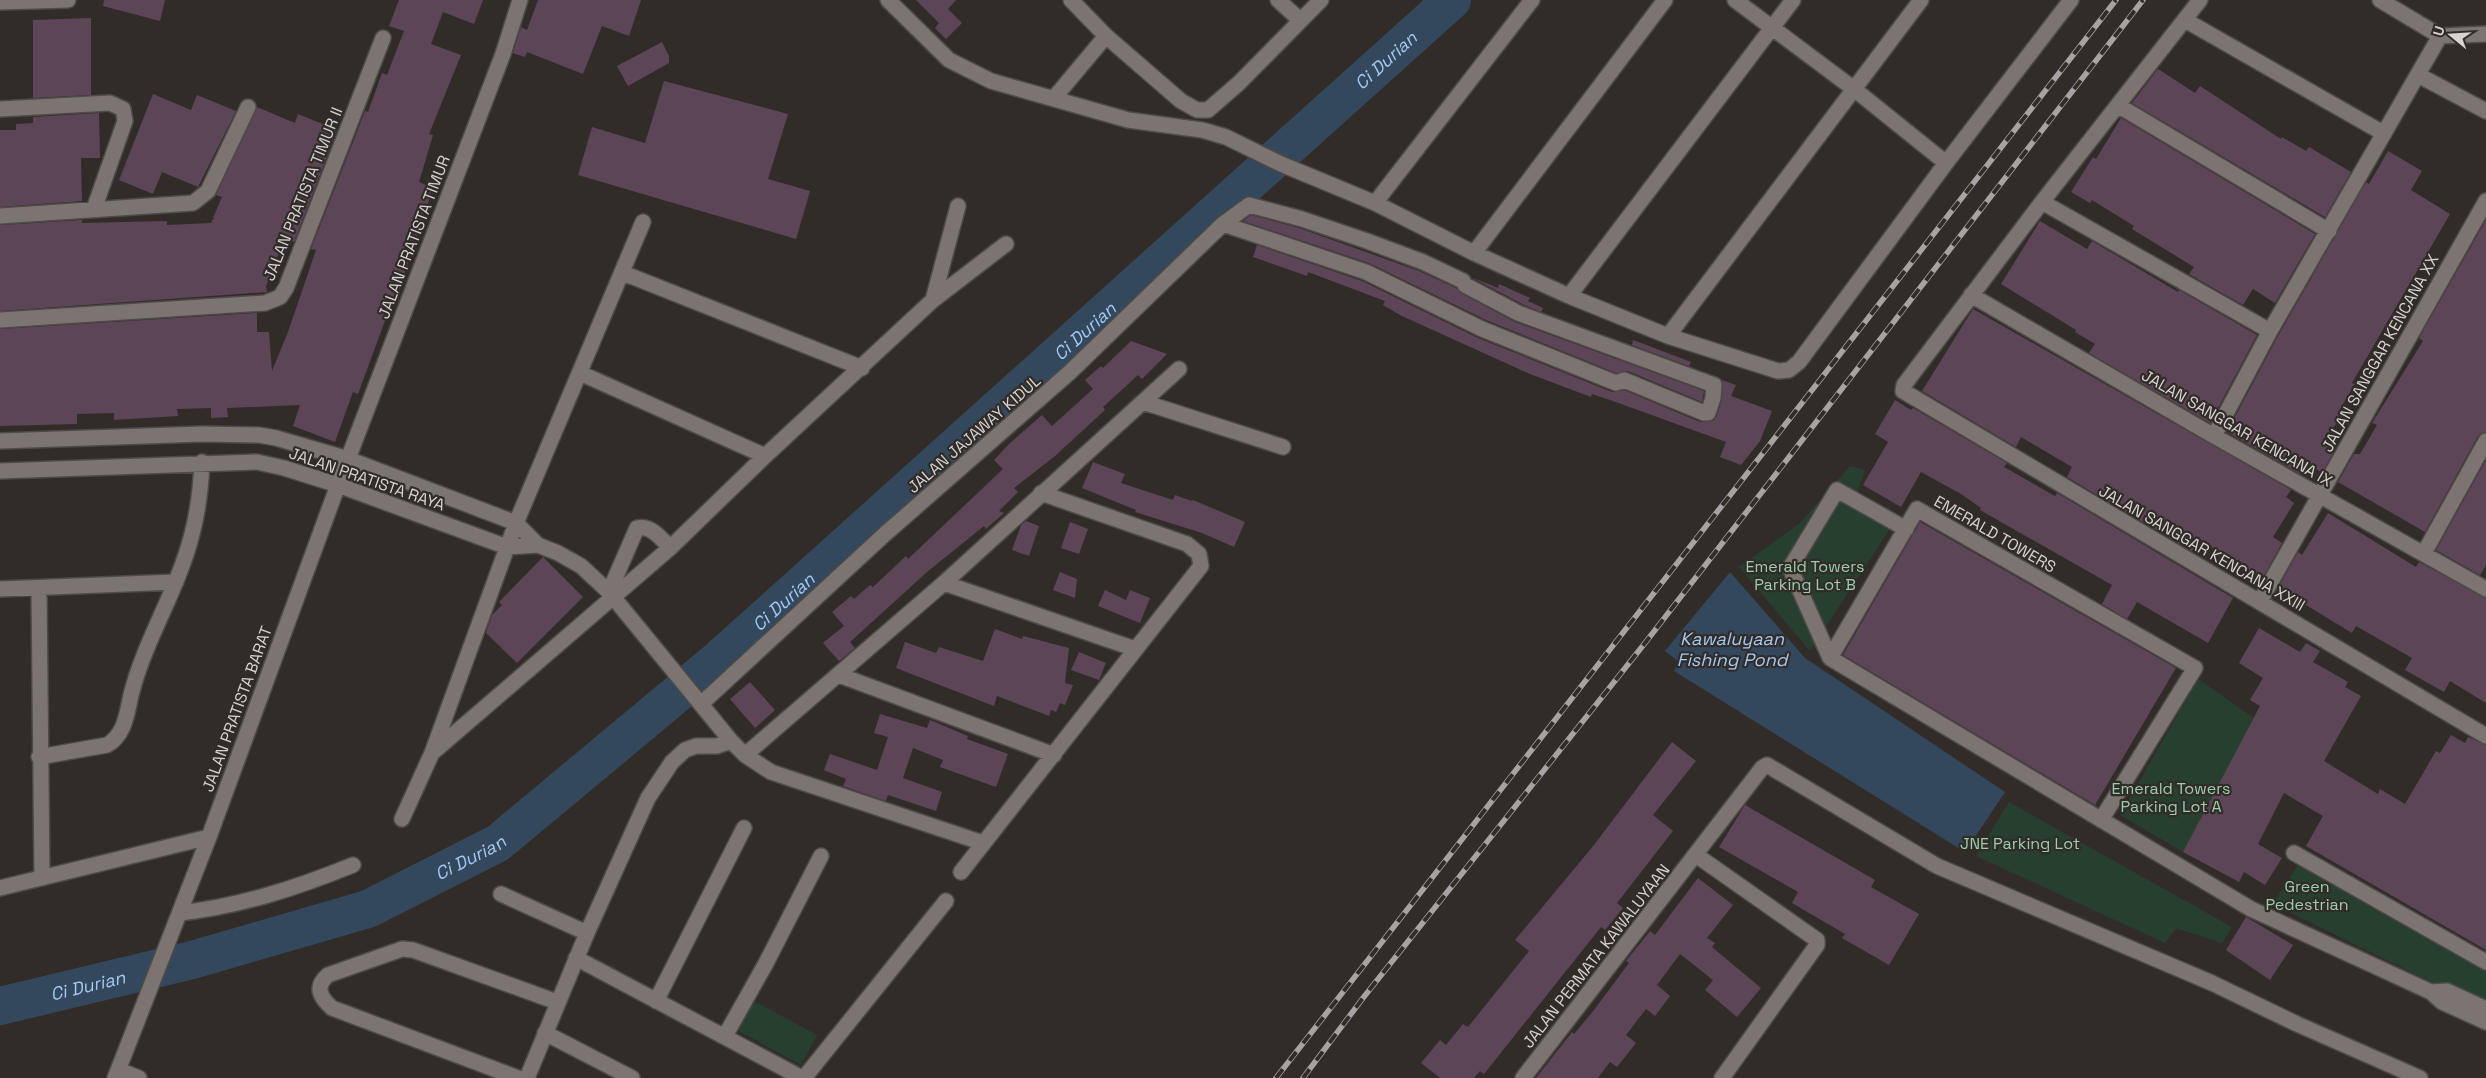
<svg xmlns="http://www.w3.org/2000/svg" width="2486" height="1078" font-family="'Space Grotesk',sans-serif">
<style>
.green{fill:#273f2f}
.water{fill:#34485d}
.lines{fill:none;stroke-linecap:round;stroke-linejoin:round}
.river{stroke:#34485d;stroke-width:38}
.building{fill:#5d4558}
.minor-casing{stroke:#4f4948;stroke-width:18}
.minor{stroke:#7b7471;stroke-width:15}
.rail-casing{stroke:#a8a3a2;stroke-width:5.5}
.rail{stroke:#322c29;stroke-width:4;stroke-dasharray:11;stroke-linecap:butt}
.labels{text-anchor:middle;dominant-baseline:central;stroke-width:4.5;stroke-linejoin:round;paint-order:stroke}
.street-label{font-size:16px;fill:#d7d3d2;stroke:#322c29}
.park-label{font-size:16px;fill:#9aceab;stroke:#322c29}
.water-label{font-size:18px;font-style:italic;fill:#a2c8f3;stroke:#322c29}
</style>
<rect width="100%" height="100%" fill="#322c29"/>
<path class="green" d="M1850 466 1865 470 1854 503 1893 524 1810 651 1739 567 1800 523Z
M2198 679 2254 718 2183 852 2120 815Z
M2009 802 2232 927 2222 943 2176 928 2165 943 1976 856Z
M2299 863 2486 970V1009L2273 904Z
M752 1000 817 1035 801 1065 737 1030Z"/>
<path class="water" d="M1730 572 1805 658 2005 792 1965 852 1674 671 1679 662 1665 651Z"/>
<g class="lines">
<path class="river" id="s1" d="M0 1006 192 960 368 909 498 843 720 658 1452 0"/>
</g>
<path class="building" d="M104 0H165L160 21 103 6Z
M399 0H483L474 24 443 12 431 44 461 55 429 134 433 135 419 182 433 188 402 281 400 280 358 394 353 392 335 442 293 426 300 405 227 408 228 417 211 418V408L177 409 178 416 114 420V413L77 414V424L0 426V329L257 313V332H269L272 371 288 332 316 250 311 249 355 137 365 111 368 112 382 73 387 75 404 31 389 26Z
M538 0H641L629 36 602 26 583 74 527 52 525 57 513 53 521 27 527 30Z
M916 0H956L948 9 962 23 946 39 935 28 939 23Z
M91 18V95L33 98V20Z
M662 42 669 56V63L628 86 617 66Z
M2158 69 2195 93 2200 86 2281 139 2282 137 2306 151 2309 147 2351 172 2325 217 2132 103Z
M664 81 788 114 768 179 810 191 796 239 578 175 592 127 645 143Z
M153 94 191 110 197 95 236 111 198 187 162 172 153 194 119 180Z
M257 107 295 123 298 114 337 130 294 242 287 240 282 254 279 253 266 286 267 292 0 311V225L82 220V223L167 221V225L211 223 213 219H215L213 218 222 197 216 195Z
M99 113 100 158H81L82 201 0 207V130H16V124L33 123V117Z
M2121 118 2315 234 2275 303 2253 289 2243 305 2189 274 2194 267 2132 229 2134 226 2092 200 2090 203 2071 192 2093 157 2096 159Z
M2388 151 2422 171 2411 190 2450 214 2352 383 2355 384 2340 409 2344 411 2327 438 2338 444 2322 473 2313 467 2312 471 2305 467 2300 474 2227 432 2278 336 2366 182 2369 184Z
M1251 215 1299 228 1419 271 1456 288 1461 293 1515 322 1704 391 1702 402 1628 371 1616 373 1486 320 1369 263 1243 221Z
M2486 220V432L2478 436 2425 532 2338 482 2354 454H2360L2377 425 2372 423 2423 341 2419 338Z
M2040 221 2087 249 2092 241 2178 292 2179 290 2257 335 2210 423 2089 353 2095 344 2075 332 2076 330 2001 284Z
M1257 245 1362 281 1478 338 1612 392 1624 390 1700 422 1713 421 1717 416 1722 399V380L1736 385 1731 396 1772 411 1760 441 1741 465 1720 457 1726 442 1613 401 1592 394 1591 397 1530 374 1402 316 1383 305 1385 301 1308 272 1307 276 1253 257Z
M1471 277 1498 288 1499 284 1530 298 1528 301 1543 308 1541 312 1522 304Z
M1973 309 2291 490 2286 497 2294 503 2273 537 2282 543 2262 579 2199 539 2192 551 2067 477 2072 467 2021 437 2016 447 1922 391Z
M1633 340 1691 362 1689 366 1632 345Z
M1131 341 1167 354 1142 379 1138 375 1103 407 1105 410 1055 456 1014 488 1018 492 999 511 1004 513 986 529 984 526 927 572 850 642 855 648 839 661 823 643 844 626 832 612 851 596 854 599 870 585 873 587 906 556 908 559 1003 469 994 460 1009 444 1042 415 1052 426 1093 389 1085 380 1101 366 1103 368Z
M1895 400 1911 410 1913 408 2007 463 2004 467 2055 496 2057 493 2233 598 2208 643 2137 602 2127 619 2102 604 2112 585 1980 510 1981 508 1961 494 1921 472 1901 507 1863 485 1888 442 1875 434Z
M2486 460V565L2480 575 2436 550Z
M1093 462 1125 474 1121 483 1173 500 1175 495 1192 501 1193 500 1245 522 1234 547 1202 533 1135 512 1136 510 1082 488Z
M2328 513 2416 567 2419 562 2486 598V703L2450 681 2444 692 2405 670 2412 658 2356 626 2352 633 2278 588 2298 552 2302 555Z
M1026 521 1039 526 1029 556 1012 550 1021 525Z
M1070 522 1088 529 1079 554 1061 548Z
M1920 522 2176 668 2095 805 1843 655Z
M543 557 583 597 517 663 486 633 492 615 502 605 499 602Z
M1060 572 1077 579 1075 598 1053 590Z
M1105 590 1126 600 1130 590 1150 598 1140 623 1098 606Z
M2259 628 2300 652 2306 643 2320 651 2313 662 2348 682 2345 687 2361 696 2324 761 2378 794 2380 789 2405 804 2436 751 2440 753 2451 735 2465 743 2468 737 2486 745V950L2306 846 2323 816 2284 793 2258 844 2282 858 2265 885 2244 872 2239 882 2183 852 2260 706 2250 700 2263 678 2239 663Z
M995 629 1022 639 1023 636 1069 648 1065 683 1073 685 1065 705 1060 703 1056 712 1051 710 1049 716 997 696 994 706 896 668 905 642 936 653 939 647 983 661Z
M1079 652 1106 663 1099 680 1071 670Z
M750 682 775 710 755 728 730 699Z
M880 714 927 728 930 720 968 736 967 739 1008 754 996 787 940 767 943 760 913 748 903 778 942 792 936 811 888 795 886 801 843 786 846 779 824 770 830 754 877 770 888 737 874 733Z
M1672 742 1696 761 1653 815 1673 831 1617 903 1623 908 1605 930 1601 927 1484 1074 1480 1071 1474 1078H1440L1421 1063 1440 1040 1446 1045 1463 1024 1468 1027 1529 951 1515 940 1594 845Z
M1745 805 1875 880 1871 887 1919 914 1889 965 1842 938 1845 934 1792 903 1798 892 1719 847Z
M1698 878 1733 905 1707 938 1715 943 1712 947 1761 988 1737 1017 1705 990 1713 980 1680 954 1657 985 1670 996 1655 1016 1646 1009 1626 1035 1636 1043 1617 1067 1610 1062 1598 1078H1536L1572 1032 1574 1034 1594 1010 1629 963 1626 961 1650 931 1655 935Z
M2246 917 2293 945 2270 980 2226 950Z"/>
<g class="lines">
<defs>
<path id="minor" d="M888 0 949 60 991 81 1128 120 1202 130 1226 137 1281 164 1375 203 1474 253 1569 296 1668 336 1778 371 1789 370 1799 362 1946 163 2071 0
M1071 0 1106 36 1181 101 1197 110H1208L1239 83 1321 0
M1278 0 1300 20
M1735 0 1854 89 1946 163
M2200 0 2042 202 1904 385 1903 391 2486 736
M2380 0 2440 36
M0 2 68 0
M2185 20 2383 133
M2440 36 2486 34
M2418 75 2486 111
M1054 98 1106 36
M2119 106 2329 231
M0 109 110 103 123 109 125 121 94 209
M2042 202 2270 331
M1375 203 1532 0
M0 216 193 203 208 191 248 107
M1474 253 1665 0
M623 273 862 368
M1971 295 2214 436 2486 589
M1569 296 1793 0
M933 300 958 206
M0 320 265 303 280 297 286 288 383 38
M1668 336 1921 0
M580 373 765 456
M1143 402 1283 447
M2214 436 2270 331 2440 36
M0 441 202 434 259 435 276 438 348 459 516 523 538 545 558 553 581 566 609 592 731 741 745 755 771 772 983 843
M0 471 257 462 284 468 338 485 507 547 538 545
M2424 553 2486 441
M944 583 1135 649
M39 588 42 878
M0 589 176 582
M609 592 637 528C651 525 661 538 670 548
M2260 601 2486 201
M1830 658 1790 568 1837 490 1906 529
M839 675 1054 755
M701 704 885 534 1069 373 1223 224 1249 205 1302 219 1367 241 1423 262 1463 281 1465 285 1518 313 1714 385 1713 398 1708 413H1704L1624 380 1616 383 1482 329 1366 272 1223 224
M432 753 670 548 765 456 933 300 1006 244
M745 755 944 583 1179 369
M39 757 107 745C125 735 127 713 131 695 145 639 178 590 192 534 198 511 201 486 202 462
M402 819 432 753 516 523 643 222
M2101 820 2195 668 1917 509 1830 658 2251 909 2431 992 2442 1002 2486 1022
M2294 853 2486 962
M1696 855 1817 940V945L1722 1078
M961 872 1201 566 1199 554 1187 544 1041 493
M0 888 209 837
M501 894 587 933
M180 913C241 906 296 888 353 865
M576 958 802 1078
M2431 992 2447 991 2486 1009
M656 1001 744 828
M545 1033 632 1078
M725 1036 765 965 821 856
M119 1070 139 1078
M115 1078 209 837 338 485 503 54 520 0
M518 1078 332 1008C320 997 314 987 328 975L402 949 413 950 557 1002
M527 1078 587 933 648 798 672 762 685 750 696 746H717L731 741
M804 1078 946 901
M1523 1078 1762 768 1767 765 1937 866 2212 983 2297 1024 2420 1078"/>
</defs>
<use href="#minor" class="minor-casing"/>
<use href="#minor" class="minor"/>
<defs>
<path id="rail" d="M1276 1078 2116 0
M1303 1078 1363 998 1645 643 2143 0"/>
</defs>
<use href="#rail" class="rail-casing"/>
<use href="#rail" class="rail"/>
</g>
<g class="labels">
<g class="street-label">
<text transform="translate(303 194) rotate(-68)">JALAN PRATISTA TIMUR II</text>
<text transform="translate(414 237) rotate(-69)">JALAN PRATISTA TIMUR</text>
<text transform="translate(2380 353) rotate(-61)">JALAN SANGGAR KENCANA XX</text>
<text transform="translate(2237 428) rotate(30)">JALAN SANGGAR KENCANA IX</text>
<text transform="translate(974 434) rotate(-41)">JALAN JAJAWAY KIDUL</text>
<text transform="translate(367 479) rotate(19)">JALAN PRATISTA RAYA</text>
<text transform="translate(1995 534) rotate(30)">EMERALD TOWERS</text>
<text transform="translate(2202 548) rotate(30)">JALAN SANGGAR KENCANA XXIII</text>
<text transform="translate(237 709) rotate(-70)">JALAN PRATISTA BARAT</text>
<text transform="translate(1596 956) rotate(-52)">JALAN PERMATA KAWALUYAAN</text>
</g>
<g class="park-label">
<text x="1805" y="566">Emerald Towers<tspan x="1805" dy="18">Parking Lot B</tspan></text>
<text x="2171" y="788">Emerald Towers<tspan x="2171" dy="18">Parking Lot A</tspan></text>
<text x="2020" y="843">JNE Parking Lot</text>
<text x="2307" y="886">Green<tspan x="2307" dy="18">Pedestrian</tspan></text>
</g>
<g class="water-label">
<text stroke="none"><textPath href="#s1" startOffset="1710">Ci Durian</textPath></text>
<text stroke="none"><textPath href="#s1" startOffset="1305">Ci Durian</textPath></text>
<text stroke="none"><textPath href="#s1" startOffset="900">Ci Durian</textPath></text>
<text x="1732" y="638">Kawaluyaan<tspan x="1732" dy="21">Fishing Pond</tspan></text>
<text stroke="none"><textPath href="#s1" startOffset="495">Ci Durian</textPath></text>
<text stroke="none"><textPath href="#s1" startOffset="90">Ci Durian</textPath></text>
</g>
</g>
<g transform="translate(2451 35) rotate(288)" stroke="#322c29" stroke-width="4" paint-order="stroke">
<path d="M0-4L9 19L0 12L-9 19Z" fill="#d7d3d2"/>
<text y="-8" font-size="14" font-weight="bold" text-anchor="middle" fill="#d7d3d2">U</text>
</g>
</svg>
